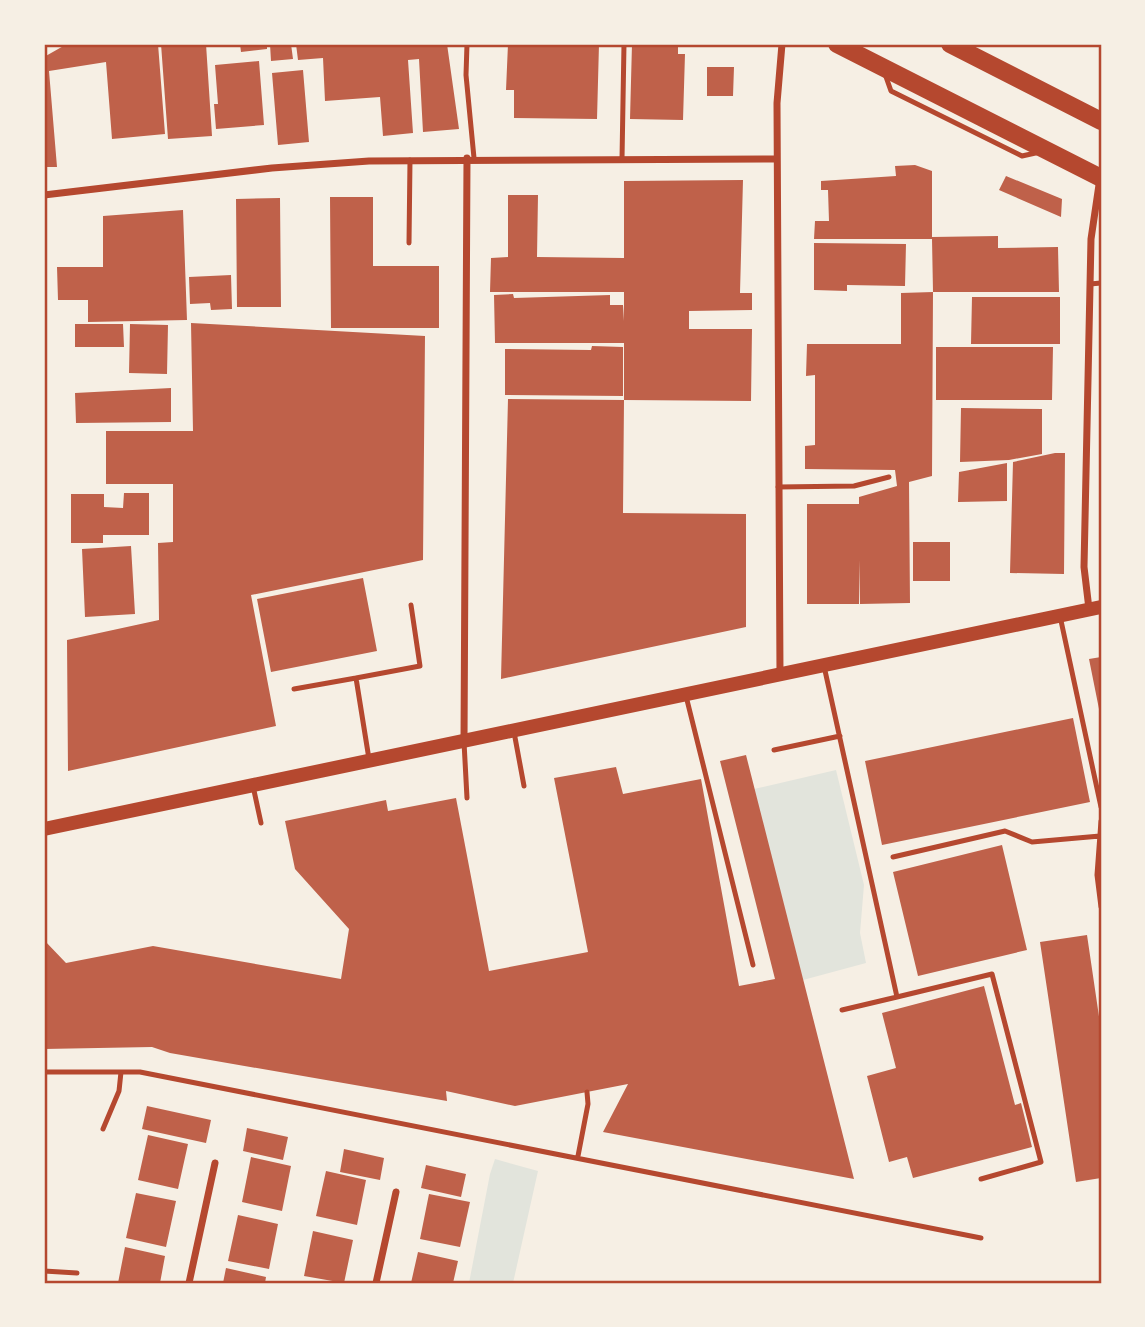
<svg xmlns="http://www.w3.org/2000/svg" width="1145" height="1327" font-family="'Fira Sans',sans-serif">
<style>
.green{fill:#e2e4dc}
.building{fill:#bf614a}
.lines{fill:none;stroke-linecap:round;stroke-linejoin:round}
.service{stroke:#b5482f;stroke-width:5}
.minor{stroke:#b5482f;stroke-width:7}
.secondary{stroke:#b5482f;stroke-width:14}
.primary{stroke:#b5482f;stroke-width:18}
.neatline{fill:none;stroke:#b5482f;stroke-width:2.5}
</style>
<rect width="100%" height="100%" fill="#f6efe4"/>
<path class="green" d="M836 770 864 885 860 933 866 963 803 980 754 789Z
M495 1159 538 1171 513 1283H469L490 1174Z"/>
<path class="building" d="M67 44H158L165 134 112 139 106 62 49 71 57 167H44V57Z
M161 44H206L212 136 168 139Z
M240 44H267V49L241 52Z
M270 44H291L293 59 271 61Z
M296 44H447L459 129 423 132 419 59 408 60 413 133 383 136 380 97 325 101 323 58 298 60Z
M508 44H599L597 119 514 118V90H506Z
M632 44H678V54H685L683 120 630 119Z
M259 61 264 125 216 129 214 104H218L215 65Z
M707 67H734L733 96H707Z
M303 70 309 142 278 145 272 73Z
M915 165 932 171V237L998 236V248L1058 247 1059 292H933L932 476 909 482 910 603 860 604V560L859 604H807V504H859V497L897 486 895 470 805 469V446L815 445V375L806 376 807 344H901V293L933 292 932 239H814L815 221H829L828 190H821V181L896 176 895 166Z
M1006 176 1062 199 1061 217 999 190Z
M743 180 740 293H752V310L689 311V329H752L751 401 624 400V343H495L494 295 513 294 514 298 610 295V305H623L624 321V292H490L491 258 508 257V195H538L537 257 624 258V181Z
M330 197H373V266H439V328H331Z
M280 198 281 307H237L236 199Z
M183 210 187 320 88 322V300H58L57 267H103V216Z
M814 243 906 244 905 286 847 285V291L814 290Z
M231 275 232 309 211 310 210 303 190 304 189 277Z
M972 297H1060V344H971Z
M191 323 425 336 423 560 251 595 276 726 68 771 67 640 159 620 158 543 173 542V484H106V431H193Z
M75 324H123L124 347H75Z
M130 324 168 325 167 374 129 373Z
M592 346 623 347V396L505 395V349L591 350Z
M936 347H1053L1052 400H936Z
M171 388V422L76 423 75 393Z
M508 399 624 400 623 513 746 514V627L501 679Z
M961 408 1042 409V454L1009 460 960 462Z
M1055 453H1065L1064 574 1010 573 1013 462Z
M1007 463V501L958 502 959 472Z
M124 493H149V535H103V543H71V494H104V507L123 508Z
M913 542H950V581H913Z
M131 546 135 614 85 617 82 549Z
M363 578 377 651 271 672 257 599Z
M1101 657V713L1100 714 1089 659Z
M1073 718 1090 802 882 845 865 761Z
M746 755 854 1179 603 1132 628 1084 515 1106 446 1091 447 1101 170 1053 152 1047 44 1049V940L66 963 153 946 341 979 349 929 295 869 285 821 386 800 388 811 456 798 489 971 588 952 554 778 616 767 623 794 701 779 739 986 775 979 720 761Z
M1002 845 1027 950 918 976 893 872Z
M1087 935 1101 1030V1178L1076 1182 1040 942Z
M984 986 1015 1105 1021 1103 1032 1147 913 1178 907 1157 889 1162 867 1076 896 1068 882 1013Z
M147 1106 211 1120 206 1143 142 1129Z
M247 1128 288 1137 283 1160 243 1151Z
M148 1135 188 1144 178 1189 138 1180Z
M344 1149 384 1158 380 1180 340 1172Z
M251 1157 291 1166 282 1211 242 1202Z
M426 1165 466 1174 461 1197 421 1188Z
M326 1171 366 1180 357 1225 316 1216Z
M136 1193 176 1201 166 1247 126 1238Z
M429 1194 470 1202 460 1247 420 1239Z
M238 1215 278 1224 269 1269 228 1261Z
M313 1231 353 1240 344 1283 304 1276Z
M125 1247 165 1256 160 1283H118Z
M418 1252 458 1261 453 1283H411Z
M226 1268 266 1277 265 1283H223Z"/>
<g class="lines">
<path class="service" d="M467 44 466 75 474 158
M885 74 891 91 1022 156 1040 152
M622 159 624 44
M409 243 410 160
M1090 284 1101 283
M778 487 854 486 889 477
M1060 616 1101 807
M824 666 897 997 992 974 1041 1162 981 1179
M294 689 356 678
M686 696 753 965
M514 732 524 786
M464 742 467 798
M774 750 840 736
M369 759 356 678 420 666 411 605
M253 786 261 823
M1101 821 1097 875 1101 907
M893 857 1005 831 1032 842 1100 836
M842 1010 897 997
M44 1072H140L981 1238
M103 1129 119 1091 121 1072
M578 1156 588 1104 587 1092
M44 1271 77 1273"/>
<path class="minor" d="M44 195 272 168 369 161 776 159
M1089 609 1084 567 1091 239 1100 178
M780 675 777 103 782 44
M464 742 467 158
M189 1283 215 1163
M376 1283 396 1192"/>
<path class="secondary" d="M44 829 1101 607"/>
<path class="primary" d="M837 44 1101 178
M950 44 1101 121"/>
</g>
<rect width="1145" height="1327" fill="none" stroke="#f6efe4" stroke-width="91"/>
<rect x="46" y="46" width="1054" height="1236" class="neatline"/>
</svg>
